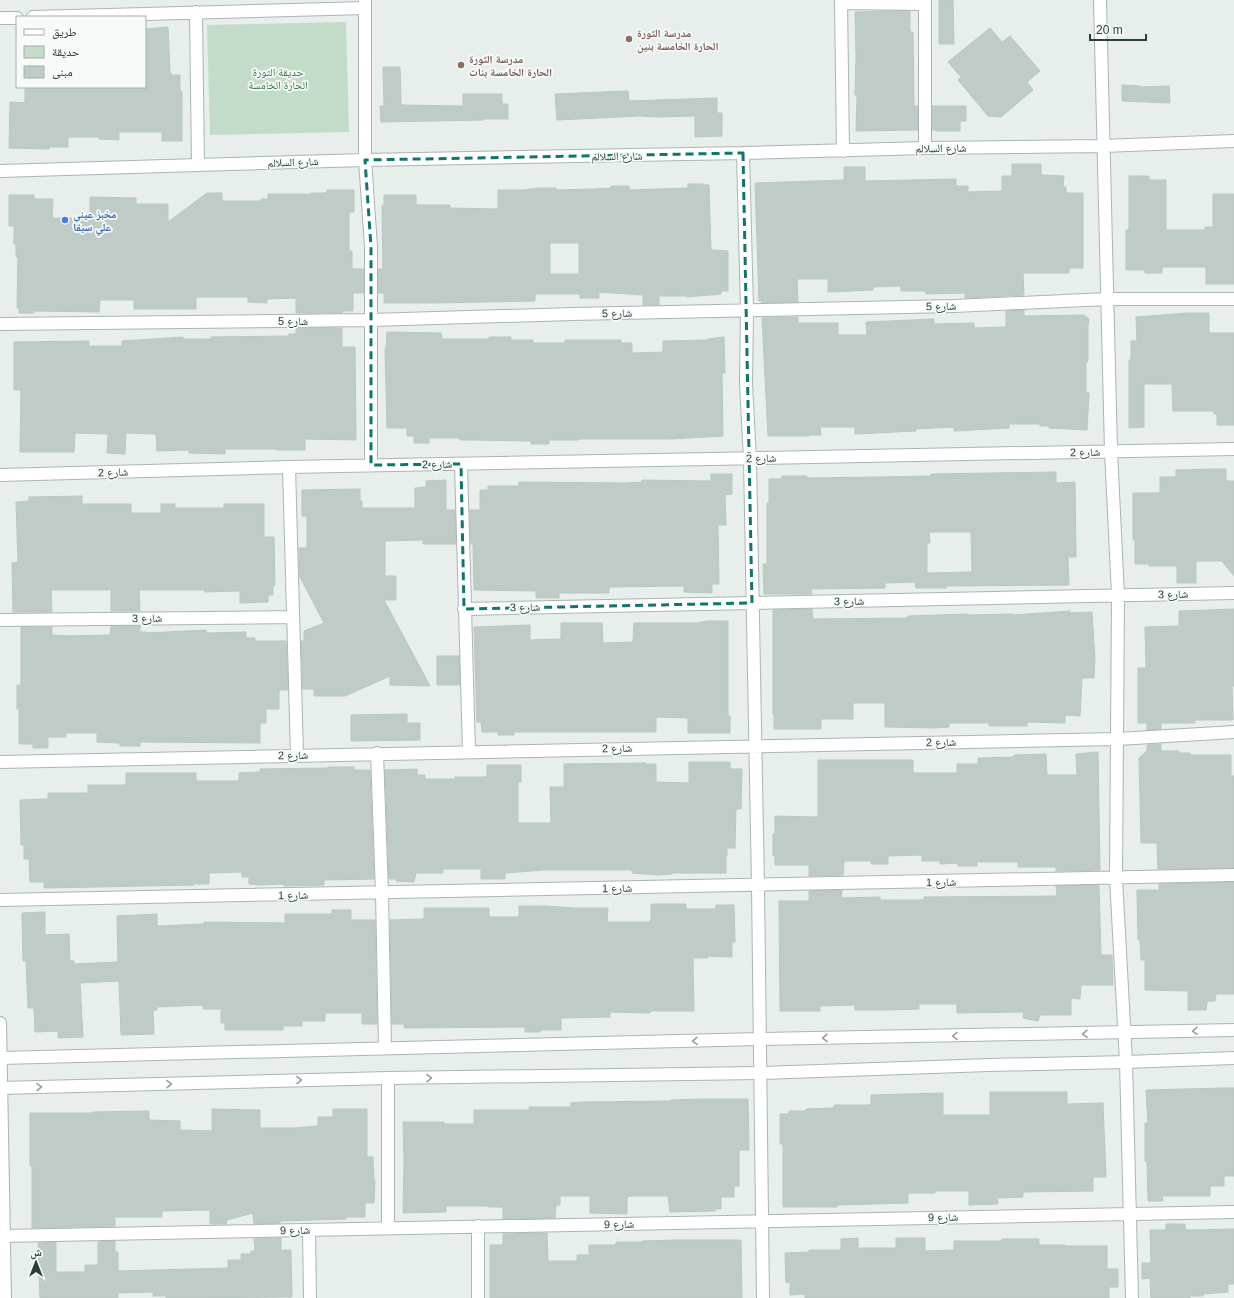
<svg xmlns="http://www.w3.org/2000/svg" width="1234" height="1298" font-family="Arial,'Noto Naskh Arabic',sans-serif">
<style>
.green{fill:#c2dcc9}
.building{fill:#bfcbc7;stroke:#b9c7c1;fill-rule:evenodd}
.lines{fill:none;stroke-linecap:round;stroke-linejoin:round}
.minor-casing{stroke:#aab6b2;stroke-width:14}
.tertiary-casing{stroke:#aab6b2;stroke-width:14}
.secondary-casing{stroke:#a3b6af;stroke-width:14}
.minor{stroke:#fff;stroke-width:12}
.tertiary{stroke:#fff;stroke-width:12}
.secondary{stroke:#fff;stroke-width:12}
.oneway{stroke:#939f9c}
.marked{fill:none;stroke:#0f766e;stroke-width:3;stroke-dasharray:8 5;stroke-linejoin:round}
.education-dot{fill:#8d6e63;stroke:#f7faf9;stroke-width:1.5}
.shop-dot{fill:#3f7fe0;stroke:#f7faf9;stroke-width:1.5}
.labels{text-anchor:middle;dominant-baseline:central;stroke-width:3.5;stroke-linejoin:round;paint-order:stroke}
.education-label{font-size:11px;font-weight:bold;fill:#785e54;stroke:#f7faf9;text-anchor:start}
.park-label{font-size:11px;fill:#35724c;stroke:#f7faf9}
.street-label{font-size:11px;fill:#273f38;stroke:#f7faf9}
.shop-label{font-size:11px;font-weight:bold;fill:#366cbe;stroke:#f7faf9;text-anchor:start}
</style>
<rect width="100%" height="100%" fill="#e7eeeb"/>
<path class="green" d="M346 22 349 132 210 135 207 25Z"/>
<path class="building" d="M939 0H953L954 44H939Z
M887 11H910V32H913L914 106H918V130L856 131 857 95H855L856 56 855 12Z
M168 27 170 73H171V75H180V91H182V141H162V132H119V140L99 139V137H68V147H49V149L9 148 10 102 25 103V87H145V29Z
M990 28 1002 42 1010 36 1040 71 1027 82 1033 90 1001 117 988 116 958 80 961 77 948 62Z
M383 67H400L401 105 463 106V94H502V104H508V119H483V120L381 122 380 106H384Z
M1122 85 1140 86V87L1169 86 1170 103 1122 101Z
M628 91 629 101 717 98V113H722V136L695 137V116L656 117 640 116 557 120 555 94Z
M932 106H966V121H960V131H936V130H932Z
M1012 164H1041V175L1064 176 1063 187H1066V193H1083V268H1069V273H1023L1024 295 965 298V293L926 294 925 291H901V286L873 287V290L828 292V279H797L798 302 762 303V301H759L755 183 844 180V167H865V181L956 179V186H968V192L1002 191V176H1012Z
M1129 176H1149V180H1166V230H1205V227H1213V194H1234V284H1206V267H1162V273H1145V270H1126V230H1129Z
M688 184H703V185H709L711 250 728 251V291H721V294L687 297V296H659V305H643V295L599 292V298H580V294H535V301L436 303H384V293H378V269H383L382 206H384V195H416V205H450V208L498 209V190H524L538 188H556V190L593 189 611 188V186H629V190L688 188ZM550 243H579V274H550Z
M327 190H354V212H349V251H352V269H364V293H353V311H342V313H296V298L267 299V303L248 302V297H196V309H134V300H100L99 312 34 311V313H19V308H17L18 257 16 256V244H14V226H9V195H34V199H53L52 218H90V197L136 198V204H168V222L207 193H222V201H261V199H268V194H311V193H327Z
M1024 310V316L1084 315 1089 319 1088 325V361L1086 363V393H1089L1087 430 1049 428V426H1040V424H1009V428L954 431V427L916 429V431L855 434V427H820L821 435H809V436H768L762 318 798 317V323H838V335H867L866 322 934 319V324L974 323V328L1006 327V311Z
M1188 313H1209V333H1234V425H1217V414H1214V411H1173L1172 384H1144V427L1129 428V360H1131V341H1137L1136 317Z
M296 328H342V347H355L356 440 305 439V450H276V449H225V454L189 453V450L157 451 156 434 126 433 125 454 107 453 108 434 75 433 74 452H20L21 390H14V342L89 341V346H122V341L183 337V339H211V337L289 336V334H296Z
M387 332 441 333 442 339H489V337H511V340H533V343H565V340H621V343H632V353L663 352V341L708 340V339L724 337 725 373H722L723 436 671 439H578V440H549V444H531V441L471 440H460V438H429V443H414V436H407V428H387L385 349H386Z
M1211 469H1226V481H1234V576L1222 561H1196V583H1177V566H1149V564H1135V540H1133V493H1160V477H1176V470Z
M1056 472V483L1075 482 1076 557H1068L1069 585 946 586V588H916L915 582 885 583V588L811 589 812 594H764L763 564H767V503H769V479H782V476H807V478L878 477 931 476V474ZM929 532H971L972 572 927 573V543H930Z
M711 474H732V494L725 495 726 525H718L719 584H712V593L684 592V586L609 587V593H559V598H536V591L474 590 473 544H471L470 510H480V490H488V486H519V482L626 483 642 482V480L711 481Z
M446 480V510H455L456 544H423V540L385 541V576H396V600H384L430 686 390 685V676L345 696H314V689H303L301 641H304V631L324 623 300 577 299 548H307V516H302V490L360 489V501H362V508H415V488L426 487V481Z
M82 496V504H131V513H161V504H175V508H224V504H264V537H274L275 585H273V595H268V602L240 603V591L205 592V590H139L140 611H111V590H51L52 612H13L12 563 18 562 16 502 29 501V497Z
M812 609 813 619 908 618V616L967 614V615L1013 614V615L1070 611V613L1092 612 1095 659 1094 678H1082L1080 716 1065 715V723L1027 722V726H989V723H949V727L934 728 885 727V703H853V719H821V729H774V714H773V610Z
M1234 609V686H1232L1233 720H1195V723H1161V729L1147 730V723H1138V668H1146L1145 627 1179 626V611Z
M707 621H728V716H730V733H688V718L656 717V732H514V735H498V732H482L481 722H477L474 627 530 625V640L561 639V623H602L603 643 633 642 634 623H697Z
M111 626H140V632H146V633L206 630V633L246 632V638H255V641H286L288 690H279V709H266V723H260V743L140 742V746H120V743L97 742V733H66V737H48V748H33V744H19V709H17V685H21V627H52V635L66 636 110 635Z
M437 656H459L460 685H437Z
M407 714V723H420V740L351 741V715Z
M1161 744V751H1179V753H1190V755H1231V776H1234V868L1158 869 1157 843H1141L1139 758 1147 751V745Z
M1098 752 1100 870 1056 871V867H1018V862H977V866H958V863L940 864V861H922V855L888 856V864H871V861H844L843 875 809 876V865H775V856H773V834H775V816L818 817V760H913V773H957V764H978V758L1014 757V755L1046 754 1047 775H1077L1076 754Z
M689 762H730V769H742L741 809H736L735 848H727V856H726V873H672V874L659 875 632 873V870H545L505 873V879H481V869H443V873H416L414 882 396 881V879H389L385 770 417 769V775H425V779H455V777H487V765H521V782H518V823H551L550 787H564V764L646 763V764H656V782L689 783Z
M328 767H354V770H370L374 879 324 880V885L284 886V884L259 885 249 884V877H242V872L209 873V884H194V885L44 888V882H30L29 859H24V845H21L20 800 48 799V793H88V785H126V773H196V781H239V773L260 772V769L328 768Z
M1234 882V994H1216L1215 1001H1207L1206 1010H1188V991L1145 990V960H1141L1140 940H1138L1137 890H1159V884Z
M1099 885 1101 955H1112L1113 985H1081L1080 999 1071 998V1015H1040L1038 1021 1023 1018 1024 1012 957 1013V1004H919V1009L890 1010H855V1005L820 1006V1011H780L779 901H809V891L842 890 841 898 880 897V900H924V897L1057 896 1056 886Z
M651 904H686V909H715L716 905H734L735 942H732V957L708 956V958H693L694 1011H650V1013L610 1012V1017L561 1018V1030H540V1032H525V1027L404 1028V1024H392L390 920 424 919V908H489V917H519V906H546L574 908H608L607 922H650V920H651Z
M332 910H351V920H375L377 1024H362V1013H325V1021H302V1026H283V1030H225V1023H221V1009H203V1005L157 1007V1010H153L154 1034 121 1035 119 981 80 983 83 1037 58 1038V1031L35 1032 34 1008H28L26 961H23L22 913 45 912V935L69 934 70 961H74V964L118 962 117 916 157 914V926L204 924V922L285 923V914H332Z
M1222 1088H1234V1176H1224V1186H1210V1196H1162L1163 1201H1148L1147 1161H1145V1123H1148L1146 1090Z
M990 1092H1067V1104L1103 1103 1106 1177H1093V1191L1023 1192V1197L997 1198 998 1204 969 1205V1191H935V1193H908V1203L837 1205V1207H783V1144H780V1114H789V1111H806V1109L833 1108 835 1105H871V1095L943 1093V1115H990Z
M704 1099H748L749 1150H739V1186H734V1197H721V1209H715V1211L670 1212 668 1196H630L627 1197V1214L590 1213V1196H560V1205H556L555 1218 503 1219V1207H488V1206H446V1212L403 1213 404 1161 403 1122H444V1124H474V1110H529V1107H571V1103L583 1102 671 1101V1100Z
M212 1109 260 1110V1128H294L318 1126V1117H333V1109H367V1157H373L374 1180H375L374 1203H365V1217H346V1219L280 1221V1223L254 1224 253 1213 227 1220 226 1224H210V1210L162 1211V1217H115V1226L32 1228V1166H30V1113H92L93 1112 149 1111V1120L180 1121V1130L212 1131Z
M1166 1224H1185V1229L1189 1230 1234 1229V1284H1228V1292L1203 1294V1296H1190V1298H1151L1150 1278 1142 1279V1263H1151L1150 1230H1166Z
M547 1233 548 1261H577V1255H589V1245H616V1242H642V1241L674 1240H741L742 1298H490V1245H503V1234Z
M281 1238V1250H291L292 1297 166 1298V1296H153V1292L118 1293V1298H40L38 1243 56 1242V1272H85V1265H98V1242L115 1241V1252H118V1271L228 1268V1260H241V1254H251V1251H255L254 1239Z
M858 1238V1248H896V1238H925V1251L954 1250V1241H1002V1239H1039V1245H1065V1246H1107V1269H1118V1287H1109V1298H805V1294L790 1295V1282L786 1283 785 1253 809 1252V1250H841V1239Z"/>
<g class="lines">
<defs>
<path id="minor" d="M365 0V160L371 247V465
M841 0 843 151
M925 0V148
M1100 0 1111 451 1118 595 1116 878 1126 1062 1132 1298
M841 3 925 4
M196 12 198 165
M33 17 365 8
M0 18H17
M743 153 747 310 746 384 750 459 758 886 763 1298
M0 171 365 160 743 153 925 148 1103 146 1234 141
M0 324 371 320 572 314 954 306 1107 299H1234
M461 464 469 751
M289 467 297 755
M0 475 289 467 1234 449
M464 609 1234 593
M0 620 293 617
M377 753 382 893 385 1048
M0 762 1118 739 1234 732
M0 900 1234 875
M388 1078V1228
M478 1226V1298
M309 1230 310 1298
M3 1236 1234 1212"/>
<path id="tertiary" d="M0 1058 760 1039 1234 1030
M0 1088 388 1078 760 1073 989 1065 1126 1062 1234 1058"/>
<path id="secondary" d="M0 1023 5 1298"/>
</defs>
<use href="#minor" class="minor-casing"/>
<use href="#tertiary" class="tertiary-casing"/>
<use href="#secondary" class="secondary-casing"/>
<use href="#minor" class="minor"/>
<use href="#tertiary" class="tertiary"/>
<use href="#secondary" class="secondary"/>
</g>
<defs><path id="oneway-chevron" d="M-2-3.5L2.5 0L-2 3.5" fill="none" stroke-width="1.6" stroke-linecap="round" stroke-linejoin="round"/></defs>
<g class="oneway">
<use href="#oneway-chevron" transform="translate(1195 1031) rotate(179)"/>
<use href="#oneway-chevron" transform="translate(1085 1034) rotate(179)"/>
<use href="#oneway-chevron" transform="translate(955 1036) rotate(179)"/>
<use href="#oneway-chevron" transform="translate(825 1038) rotate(179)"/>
<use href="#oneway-chevron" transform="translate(695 1041) rotate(179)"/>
<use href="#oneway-chevron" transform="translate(429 1078) rotate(-1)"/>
<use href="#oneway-chevron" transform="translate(299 1080) rotate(-1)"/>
<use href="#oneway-chevron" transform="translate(169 1084) rotate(-1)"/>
<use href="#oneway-chevron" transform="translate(39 1087) rotate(-1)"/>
</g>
<path class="marked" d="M743 153 752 603 464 609 461 464 371 465V247L365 160Z"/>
<g class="education-dot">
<circle cx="629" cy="39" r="4"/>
<circle cx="461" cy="65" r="4"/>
</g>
<circle class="shop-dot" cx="65" cy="220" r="4"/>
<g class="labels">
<g class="education-label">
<text x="637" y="33">مدرسة الثورة<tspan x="637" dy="13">الحارة الخامسة بنين</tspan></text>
<text x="469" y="59">مدرسة الثورة<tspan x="469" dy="13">الحارة الخامسة بنات</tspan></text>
</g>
<g class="park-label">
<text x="278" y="72">حديقة الثورة<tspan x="278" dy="13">الحارة الخامسة</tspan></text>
</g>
<g class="street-label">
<text transform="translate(941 148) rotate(-1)">شارع السلالم</text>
<text transform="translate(617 156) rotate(-1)">شارع السلالم</text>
<text transform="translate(293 162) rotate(-2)">شارع السلالم</text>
<text transform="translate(941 306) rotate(-1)">شارع 5</text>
<text transform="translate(617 313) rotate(-1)">شارع 5</text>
<text x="293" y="321">شارع 5</text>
<text transform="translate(1085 452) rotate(-1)">شارع 2</text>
<text transform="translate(761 458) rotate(-1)">شارع 2</text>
<text transform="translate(437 464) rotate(-1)">شارع 2</text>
<text transform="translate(113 472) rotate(-2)">شارع 2</text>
<text transform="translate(1173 594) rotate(-1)">شارع 3</text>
<text transform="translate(849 601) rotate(-1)">شارع 3</text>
<text transform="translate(525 607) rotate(-1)">شارع 3</text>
<text transform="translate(147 618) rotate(-1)">شارع 3</text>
<text transform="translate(941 742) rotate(-1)">شارع 2</text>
<text transform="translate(617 748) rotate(-1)">شارع 2</text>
<text transform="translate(293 755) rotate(-1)">شارع 2</text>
<text transform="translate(941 882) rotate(-1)">شارع 1</text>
<text transform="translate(617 888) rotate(-1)">شارع 1</text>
<text transform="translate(293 895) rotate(-1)">شارع 1</text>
<text transform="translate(943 1217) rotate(-1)">شارع 9</text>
<text transform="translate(619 1224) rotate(-1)">شارع 9</text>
<text transform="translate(295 1230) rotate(-1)">شارع 9</text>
</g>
<g class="shop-label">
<text x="73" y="214">مخبز عيني<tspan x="73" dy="13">علي سيقا</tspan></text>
</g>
</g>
<rect x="16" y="16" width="130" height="72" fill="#f7faf9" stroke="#a4afac"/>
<rect x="24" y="29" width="20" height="6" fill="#ffffff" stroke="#a4afac"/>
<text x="52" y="36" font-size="12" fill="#273f38">طريق</text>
<rect x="24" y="46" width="20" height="12" fill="#c2dcc9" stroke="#a4afac"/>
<text x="52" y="56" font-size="12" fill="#273f38">حديقة</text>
<rect x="24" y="66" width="20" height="12" fill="#bfcbc7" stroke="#a4afac"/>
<text x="52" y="76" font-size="12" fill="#273f38">مبنى</text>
<g transform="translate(36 1262)" stroke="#f7faf9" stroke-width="3" paint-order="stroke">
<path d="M0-3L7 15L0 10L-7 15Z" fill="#273f38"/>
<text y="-6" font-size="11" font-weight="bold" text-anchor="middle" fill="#273f38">ش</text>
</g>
<path d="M1090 34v6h56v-6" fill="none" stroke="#273f38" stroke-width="2"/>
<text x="1096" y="34" font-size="12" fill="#273f38" stroke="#f7faf9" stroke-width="3" paint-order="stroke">20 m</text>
</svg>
